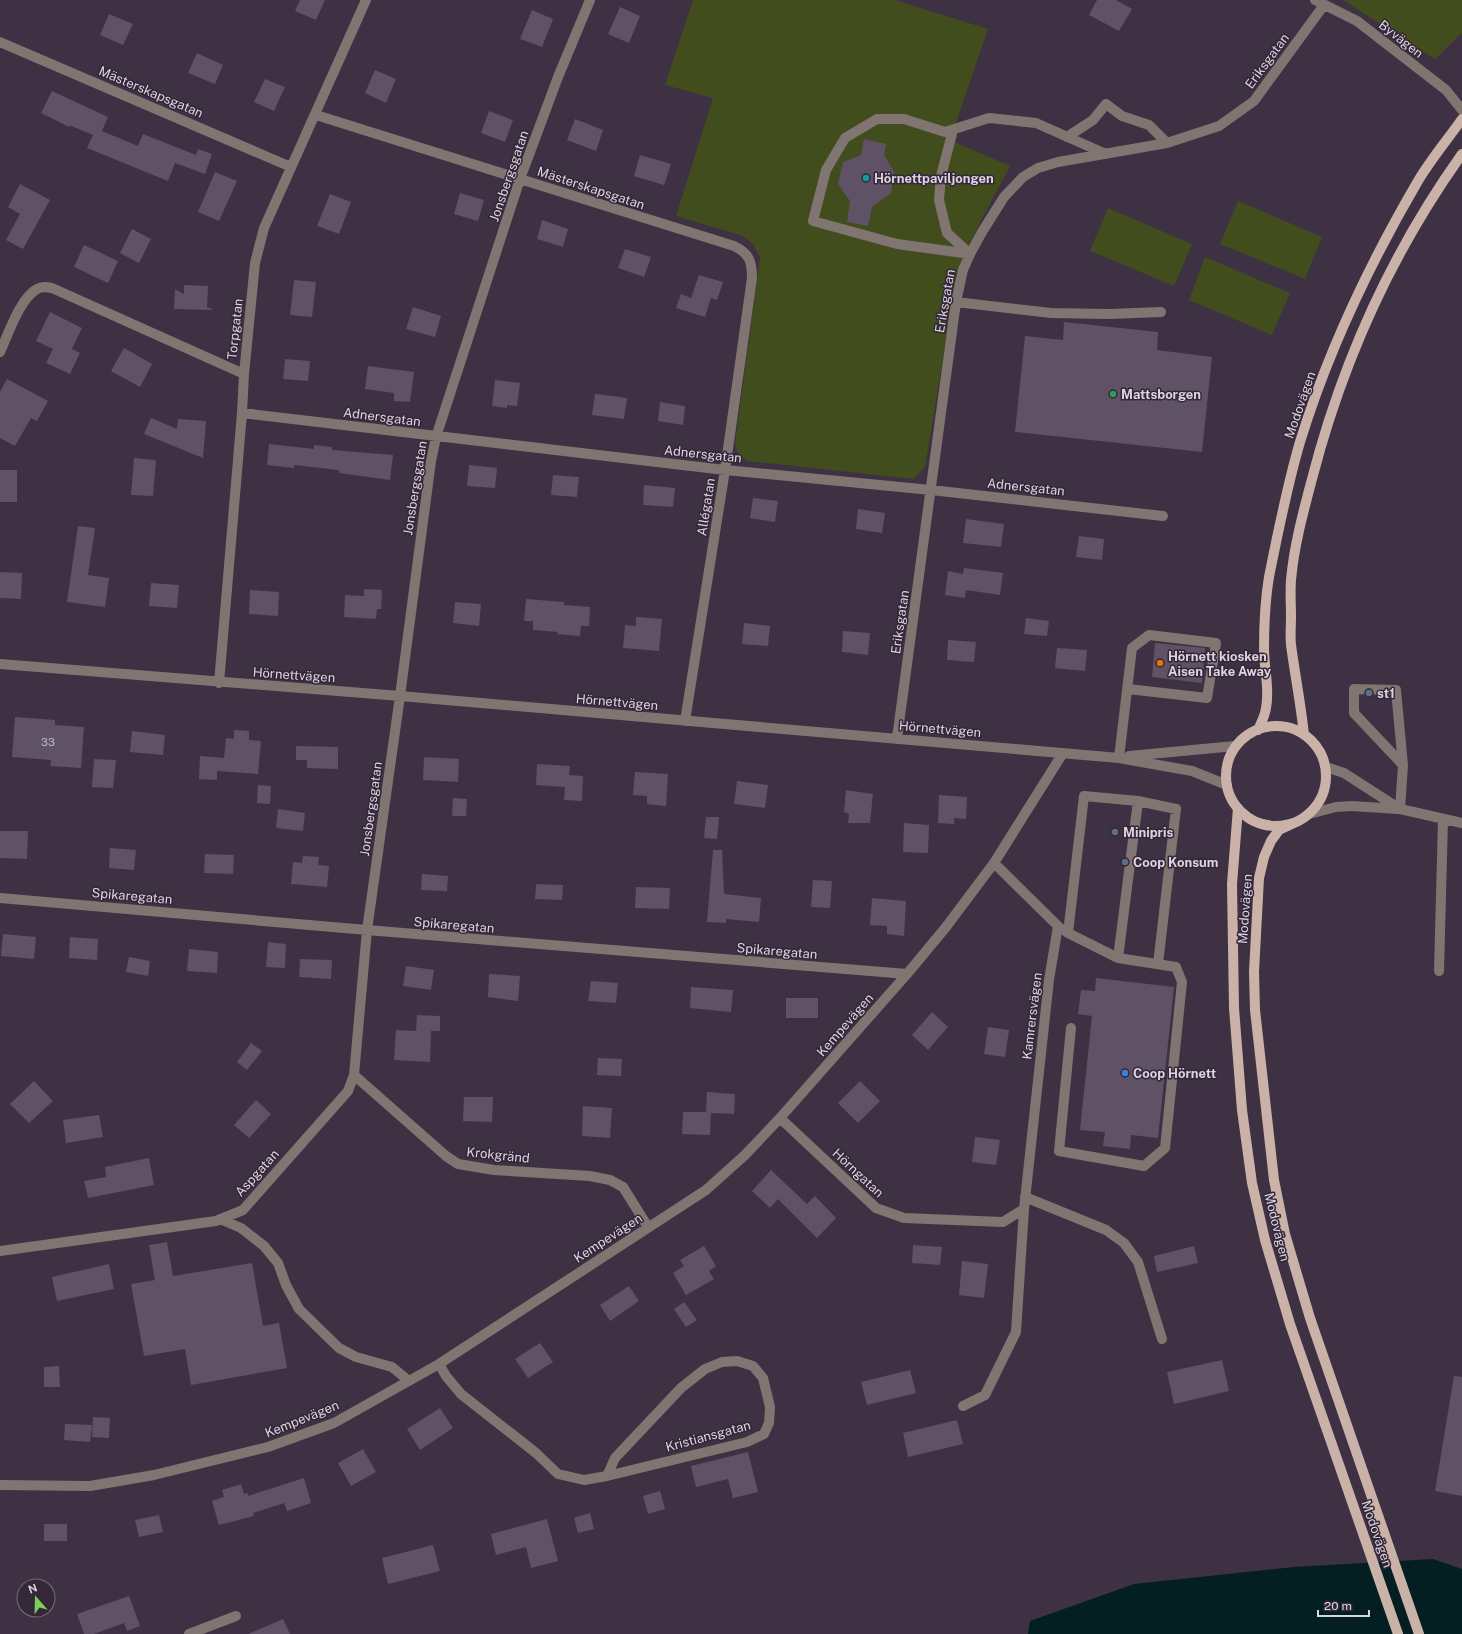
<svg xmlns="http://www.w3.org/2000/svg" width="1462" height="1634" font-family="'Public Sans',sans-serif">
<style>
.green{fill:#424d1e}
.water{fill:#041f21}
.building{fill:#605266}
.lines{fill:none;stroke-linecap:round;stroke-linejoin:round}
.minor{stroke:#817571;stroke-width:10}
.major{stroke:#cab2a9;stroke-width:10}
.culture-dot{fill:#0f9aa8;stroke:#342739;stroke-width:1.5}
.leisure-dot{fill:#2e9e5b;stroke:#342739;stroke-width:1.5}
.food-dot{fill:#e8710a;stroke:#342739;stroke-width:1.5}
.service-dot{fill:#5c6f8a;stroke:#342739;stroke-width:1.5}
.shop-dot{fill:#3f7fe0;stroke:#342739;stroke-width:1.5}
.labels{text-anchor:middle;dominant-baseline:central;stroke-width:3;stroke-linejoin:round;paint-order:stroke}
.number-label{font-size:11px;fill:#bdb4c1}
.street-label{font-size:13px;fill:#dcd4df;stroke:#342739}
.poi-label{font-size:13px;font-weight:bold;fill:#dcd4df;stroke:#342739;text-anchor:start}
</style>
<rect width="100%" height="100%" fill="#3e3143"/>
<path class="green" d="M693 0H895L988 29 950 140 1010 166 964 253 954 292 925 467 914 479 747 461 738 453 735 444 760 257 753 244 743 236 676 216 713 98 665 85Z
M1343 0H1462V33L1435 59Z
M1238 201 1322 237 1305 279 1220 244Z
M1108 208 1192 244 1174 286 1090 251Z
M1205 257 1290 293 1272 335 1189 300Z"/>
<path class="water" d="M1433 1559 1462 1569V1634H1028L1030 1621 1134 1584 1294 1567Z"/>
<path class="building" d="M300 0H325L316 20 295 11Z
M1097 0H1116L1132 9 1119 31 1089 15Z
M620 7 640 16 629 43 608 34Z
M532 10 553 19 542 47 520 39Z
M109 14 133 24 123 45 100 35Z
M197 53 223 65 215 84 188 73Z
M375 70 396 79 386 103 365 93Z
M265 79 285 87 274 111 254 102Z
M52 91 108 117 102 131 138 146 143 134 196 155 198 149 212 154 205 174 175 163 168 181 87 148 93 135 69 125V127L41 113Z
M489 111 513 120 505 142 481 133Z
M575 119 603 130 596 151 567 140Z
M864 139 886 144 884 155 894 172 891 193 872 207 868 226 847 222 850 201 838 184 843 162 861 155Z
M640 155 671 164 664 185 634 176Z
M215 172 237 181 219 221 198 212Z
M20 184 50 200 23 249 6 240 20 214 8 207Z
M460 193 484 200 478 221 454 214Z
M330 194 351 202 339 234 317 226Z
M542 220 568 229 563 247 537 239Z
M132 229 151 239 139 263 120 253Z
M84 245 118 261 108 283 74 267Z
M625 249 651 257 644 277 618 268Z
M699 275 723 282 717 300 711 298 705 317 676 308 681 294 691 298Z
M294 280 316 282 312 317 290 315Z
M184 285 208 286 207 307 214 310 174 309 175 289 184 294Z
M413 307 441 316 435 337 406 329Z
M50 312 82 328 72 349 80 353 70 374 46 363 53 349 36 341Z
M1064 322 1158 332 1157 350 1212 357 1202 452 1015 432 1025 336 1063 340Z
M124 348 152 364 140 387 111 371Z
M285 359 310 361 308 381 283 379Z
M368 366 414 372 410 402 394 401V393L365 389Z
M7 379 48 401 37 421 31 418 15 446 0 438V392Z
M495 380 520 383 517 406 507 405V408L492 406Z
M595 394 627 398 624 419 592 415Z
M660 402 685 406 683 425 658 421Z
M151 418 177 429 178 419 206 421 203 458 144 434Z
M269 444 314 449V445L332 447V450L393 455 390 480 339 473V470L294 465V468L267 465Z
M134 458 156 460 153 496 131 495Z
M469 465 497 468 495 488 467 486Z
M0 470H17V502H0Z
M553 475 579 477 577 497 551 495Z
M644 485 675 488 673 507 643 505Z
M753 498 778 501 775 522 750 518Z
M858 509 885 513 882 533 856 529Z
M966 519 1004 524 1001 547 963 543Z
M78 526 95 528 88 575 109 578 105 607 67 602Z
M1079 536 1104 539 1102 560 1076 557Z
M964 568 1003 573 1000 595 966 590 965 598 945 595 948 571 963 574Z
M0 572 22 573 21 599 0 598Z
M151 583 179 585 177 608 149 606Z
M364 589 382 590 381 609H377L376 619 344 617 345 595 364 596Z
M250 590 279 592 278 616 249 614Z
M526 599 564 602V605L590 607 589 626H581L580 636 557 634 558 632 533 630V621H524Z
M455 602 481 604 479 626 453 623Z
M636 617 662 619 659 651 623 648 625 625 636 626Z
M1026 618 1049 621 1047 636 1024 634Z
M744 623 770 626 768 646 742 644Z
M843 631 870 633 868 655 842 652Z
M948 640 976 642 974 662 947 660Z
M1155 643 1205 648 1202 683 1152 677Z
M1057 648 1087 650 1085 671 1055 668Z
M15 717 55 720V725L84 727 81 768 50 766 51 760 12 757Z
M234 730 249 731V740L261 741 258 774 217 771V780L199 779 200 756 224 758 226 738 234 739Z
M132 731 165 735 163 755 130 752Z
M296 746 338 747V769L307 768V760H296Z
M424 757 459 759 458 782 423 780Z
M94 759 116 760 113 788 92 787Z
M537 764 570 766 569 775 583 776 582 801 564 800 565 787 536 785Z
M635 772 668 774 666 806 647 804V796L633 795Z
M737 781 768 785 765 808 734 804Z
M258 785 271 786 270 804 257 803Z
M846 790 873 794 870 823H848L849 814 844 812Z
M939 795 967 797 966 819 954 818V824L938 823Z
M453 798 467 799 466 816H452Z
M278 809 305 813 303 831 276 828Z
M706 817H719L717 839 704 838Z
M904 823 929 825 928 853 903 852Z
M0 831H28L27 859 0 858Z
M110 848 136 850 134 870 109 868Z
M713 850H722L724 894 761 898 759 922 726 919V923L707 922Z
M205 854 234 855 233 874 204 873Z
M303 856 319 857 318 865 329 866 327 887 291 884 293 862 302 863Z
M422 874 448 876 447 891 421 890Z
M813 880 832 881 830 908 811 907Z
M536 884 563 885 562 900 535 899Z
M636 887 670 888 669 909 635 908Z
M872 898 906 901 904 936 887 934V926L870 925Z
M3 934 36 937 34 959 1 956Z
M70 937 98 939 97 960 69 958Z
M268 942 286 944 285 968 266 967Z
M189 949 218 952 217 973 187 971Z
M129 957 150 961 148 976 126 972Z
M300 959 332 960 331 979 299 977Z
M406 966 434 970 431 990 403 986Z
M489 974 520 976 518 1001 488 997Z
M1096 978 1174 987 1158 1138 1131 1135 1130 1149 1103 1146 1105 1132 1080 1130 1092 1016 1078 1014 1081 990 1095 991Z
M591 981 618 983 616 1003 588 1001Z
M691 987 733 990 731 1012 690 1008Z
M786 998H818V1018H786Z
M932 1012 948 1027 928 1050 912 1035Z
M417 1015 440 1016V1031H431L430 1062 394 1060 396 1030 416 1031Z
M988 1027 1009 1030 1005 1057 984 1054Z
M251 1043 262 1051 247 1070 237 1062Z
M598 1058 622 1059 621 1076 597 1075Z
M34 1081 53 1101 29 1123 10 1104Z
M860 1081 880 1101 858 1123 838 1103Z
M707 1092 735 1094 734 1114 711 1113 710 1135 682 1134 683 1112H706Z
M464 1097H493L492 1122 463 1121Z
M256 1100 271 1114 249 1138 234 1125Z
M583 1106 612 1108 610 1138 582 1136Z
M99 1115 103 1137 66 1143 63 1120Z
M975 1137 1000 1140 996 1165 972 1162Z
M149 1158 154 1185 88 1198 84 1181 106 1177 105 1167Z
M771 1170 807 1204 815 1196 836 1218 817 1238 778 1199 770 1208 752 1191Z
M167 1242 173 1276 252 1263 263 1326 279 1323 287 1368 191 1385 185 1349 144 1356 131 1284 155 1280 149 1245Z
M913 1245 942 1247 940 1265 912 1263Z
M704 1246 716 1266 709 1271 714 1279 686 1295 673 1273 684 1266 680 1260Z
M1194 1246 1198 1263 1157 1272 1154 1256Z
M962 1261 988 1264 984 1298 959 1295Z
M109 1264 114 1289 57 1301 52 1277Z
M629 1286 639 1301 610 1321 600 1305Z
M684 1302 697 1320 686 1327 674 1309Z
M540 1343 553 1362 528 1378 515 1359Z
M1222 1360 1229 1391 1174 1404 1167 1372Z
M59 1366 60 1387H44V1367Z
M910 1370 916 1393 867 1405 861 1382Z
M1454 1376 1462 1377V1496L1435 1491Z
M440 1408 453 1428 420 1450 407 1429Z
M93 1417 110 1418 109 1438 92 1437Z
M957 1420 963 1444 908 1457 903 1433Z
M65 1424 92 1425 90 1442 64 1440Z
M363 1449 376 1472 351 1486 338 1463Z
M748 1452 758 1492 733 1498 728 1479 696 1487 691 1466Z
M304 1478 311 1503 287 1511 284 1503 253 1513 254 1516 219 1525 212 1501 224 1497 222 1490 241 1484 244 1494 248 1493V1496Z
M660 1491 665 1509 648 1514 643 1496Z
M590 1513 594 1529 578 1533 574 1518Z
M159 1515 163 1532 139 1537 135 1520Z
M547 1519 558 1561 531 1568 526 1547 496 1555 491 1534Z
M44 1524H67V1541H44Z
M433 1545 440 1571 388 1584 382 1558Z
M129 1596 140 1626 127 1631 124 1623 94 1634H84L77 1614Z
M283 1619 290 1634H248Z"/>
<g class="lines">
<path class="minor" d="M1315 0 1357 21 1446 90 1462 110
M0 42 291 167
M316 115 734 246C749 253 752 261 752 278L725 470 685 721
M953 130 941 176 939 200 947 233 970 254 897 244 813 221 826 170 845 138 877 119H904L945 132 989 118 1036 123 1106 154
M1067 137 1093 120 1106 104 1122 116 1149 125 1167 143
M956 302 1051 313 1109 314 1161 312
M0 352C8 335 20 298 37 289 42 286 47 287 52 288L244 374
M242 413 725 470 931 490 1163 516
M0 664 400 696 1119 758 1192 771 1227 785
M219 683 242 413 244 374 255 263 264 228 366 0
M897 738 956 302 963 270 970 254 982 232 1004 197 1023 177 1038 168 1058 162 1167 143 1219 126 1254 101 1324 5
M1129 756 1235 746
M1119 758 1132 648 1149 635 1216 643 1207 698 1128 689
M1326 767 1344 773 1400 809 1462 823
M1138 801 1176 809 1158 964
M1400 809 1403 765 1396 690 1354 689V713L1403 765
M1309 814 1336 807 1352 806 1398 809
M0 898 367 930 907 974
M1063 929 1068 933 1084 796 1138 801 1118 958
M1068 933 1118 958 1176 967 1182 982 1165 1148 1144 1166 1059 1151 1071 1028
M1439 971 1443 819
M354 1075 446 1156 458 1164 494 1170 590 1176 610 1180 623 1187 648 1227
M780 1118 876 1208 904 1218 1003 1222 1024 1209
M1025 1197 1106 1230 1124 1243 1138 1262 1162 1339
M220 1219 241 1228 264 1246 278 1263 286 1285 299 1309 339 1348 356 1357 392 1367 409 1381
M0 1251 216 1221 243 1210 348 1091 354 1075 367 930 400 696 431 461 436 437 520 179 558 77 590 0
M439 1364 446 1376 461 1394 536 1453 558 1474 584 1480 607 1476 747 1442 764 1434 769 1423 770 1407 763 1378 753 1366 737 1361 722 1362 705 1369 681 1388 615 1458 607 1476
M963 1406 985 1395 1016 1332 1024 1209 1049 980 1058 926 994 863
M0 1485 90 1486 154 1475 268 1447 334 1423 439 1364 706 1190 745 1155 780 1118 907 974 946 927 994 863 1063 753
M189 1634 236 1616"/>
<path class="major" d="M1226 776a50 50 0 1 1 100 0a50 50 0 1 1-100 0Z
M1258 730C1261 723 1265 716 1266 708 1270 689 1264 669 1264 649 1264 625 1265 601 1269 577 1278 532 1287 486 1300 442 1328 351 1370 263 1418 181 1431 159 1448 139 1462 119
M1304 735C1301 705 1295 675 1291 645 1290 636 1291 627 1291 617 1291 605 1290 592 1291 580 1294 546 1303 513 1312 479 1342 363 1392 252 1462 154
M1238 808 1232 884 1234 1008 1242 1110 1252 1183 1265 1240 1290 1324 1398 1634
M1294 823 1279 830 1271 841 1264 857 1259 878 1254 972 1255 1010 1274 1180 1285 1234 1310 1318 1419 1634"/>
</g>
<circle class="culture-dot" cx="866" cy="178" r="4"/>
<circle class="leisure-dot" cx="1113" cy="394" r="4"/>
<circle class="food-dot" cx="1160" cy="663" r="4"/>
<g class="service-dot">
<circle cx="1369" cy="693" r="4"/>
<circle cx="1115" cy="832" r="4"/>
<circle cx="1125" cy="862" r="4"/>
</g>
<circle class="shop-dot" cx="1125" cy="1073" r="4"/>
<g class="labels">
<g class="number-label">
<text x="48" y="742">33</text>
</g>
<g class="street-label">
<text transform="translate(1401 39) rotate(38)">Byvägen</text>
<text transform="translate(1267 61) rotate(-54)">Eriksgatan</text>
<text transform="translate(151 92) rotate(23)">Mästerskapsgatan</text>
<text transform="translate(509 176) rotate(-71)">Jonsbergsgatan</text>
<text transform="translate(591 188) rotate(18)">Mästerskapsgatan</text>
<text transform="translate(945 301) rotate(-80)">Eriksgatan</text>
<text transform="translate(235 329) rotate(-84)">Torpgatan</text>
<text transform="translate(1300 405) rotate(-71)">Modovägen</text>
<text transform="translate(382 417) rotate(7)">Adnersgatan</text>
<text transform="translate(703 454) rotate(6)">Adnersgatan</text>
<text transform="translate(1026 487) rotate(6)">Adnersgatan</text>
<text transform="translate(415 488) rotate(-81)">Jonsbergsgatan</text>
<text transform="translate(706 507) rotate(-81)">Allégatan</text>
<text transform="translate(900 622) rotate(-82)">Eriksgatan</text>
<text transform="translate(294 675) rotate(4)">Hörnettvägen</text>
<text transform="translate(617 702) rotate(5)">Hörnettvägen</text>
<text transform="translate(940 729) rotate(5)">Hörnettvägen</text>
<text transform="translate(371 809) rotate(-82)">Jonsbergsgatan</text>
<text transform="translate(132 896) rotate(5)">Spikaregatan</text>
<text transform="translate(1245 909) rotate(-86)">Modovägen</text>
<text transform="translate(454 925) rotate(5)">Spikaregatan</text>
<text transform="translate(777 951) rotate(5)">Spikaregatan</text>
<text transform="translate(1032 1016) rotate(-83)">Kamrersvägen</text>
<text transform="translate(845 1025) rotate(-49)">Kempevägen</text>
<text transform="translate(498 1155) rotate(6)">Krokgränd</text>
<text transform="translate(257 1173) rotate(-48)">Aspgatan</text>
<text transform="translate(858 1173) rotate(43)">Hörngatan</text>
<text transform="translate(1277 1227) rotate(76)">Modovägen</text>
<text transform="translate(608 1238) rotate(-33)">Kempevägen</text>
<text transform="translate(302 1419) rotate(-22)">Kempevägen</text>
<text transform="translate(708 1436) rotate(-15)">Kristiansgatan</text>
<text transform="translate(1377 1534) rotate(71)">Modovägen</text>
</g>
<g class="poi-label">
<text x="874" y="178">Hörnettpaviljongen</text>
<text x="1121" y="394">Mattsborgen</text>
<text x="1168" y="656">Hörnett kiosken<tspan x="1168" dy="15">Aisen Take Away</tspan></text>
<text x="1377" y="693">st1</text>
<text x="1123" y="832">Minipris</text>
<text x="1133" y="862">Coop Konsum</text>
<text x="1133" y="1073">Coop Hörnett</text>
</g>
</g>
<g transform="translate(36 1598) rotate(340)"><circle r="19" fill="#342739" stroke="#776c7b"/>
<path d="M0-3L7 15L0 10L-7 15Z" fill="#7cd154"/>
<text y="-6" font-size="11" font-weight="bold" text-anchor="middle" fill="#dcd4df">N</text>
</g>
<path d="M1318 1610v6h51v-6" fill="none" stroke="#dcd4df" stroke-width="2"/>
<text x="1324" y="1610" font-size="12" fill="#dcd4df" stroke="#342739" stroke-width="3" paint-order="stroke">20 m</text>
</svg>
